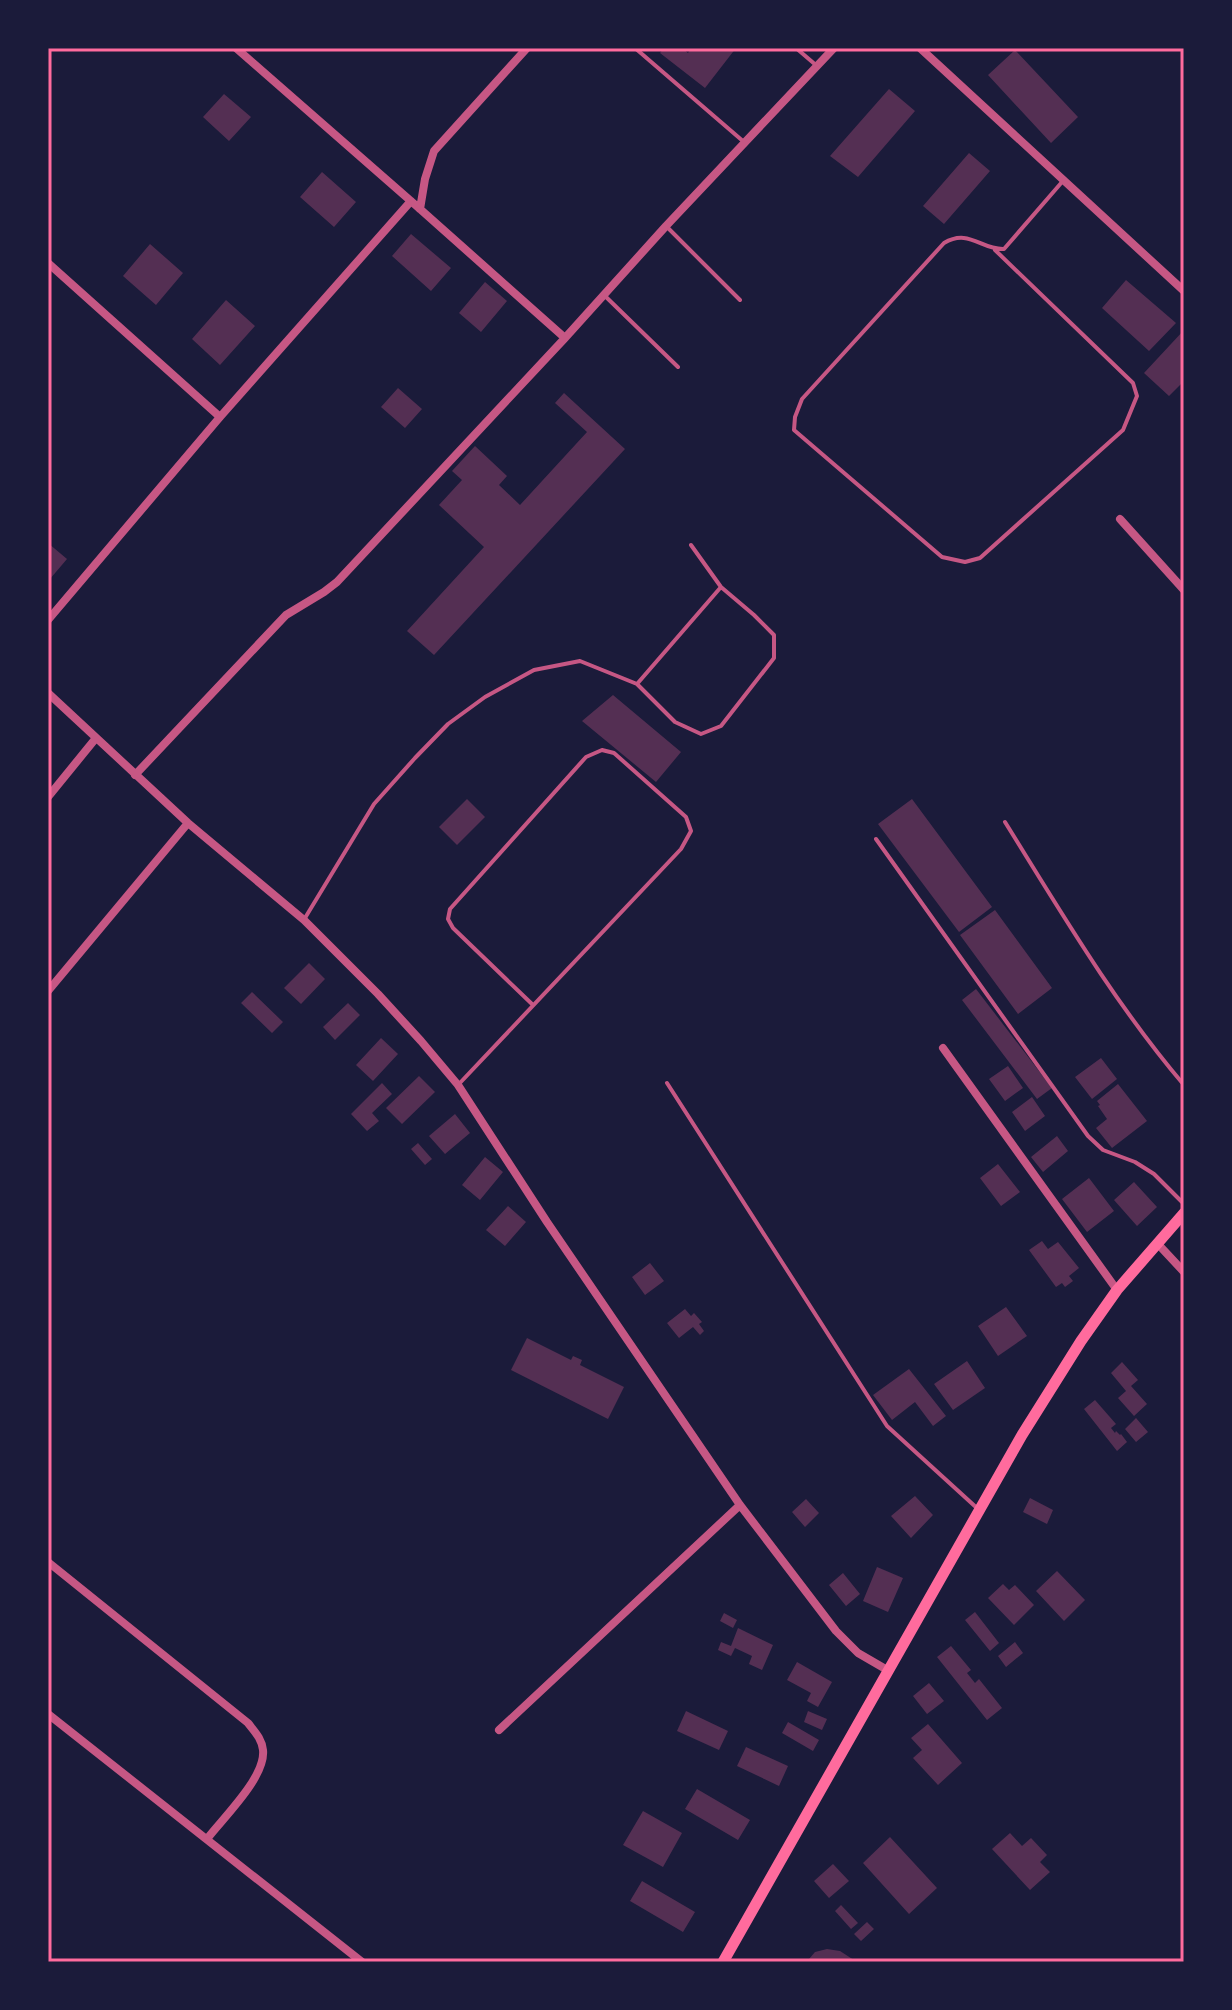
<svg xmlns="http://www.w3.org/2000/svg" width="1232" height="2010" font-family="'PT Serif',serif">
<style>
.building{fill:#542f53}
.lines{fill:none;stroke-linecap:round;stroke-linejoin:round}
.service{stroke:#c65784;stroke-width:4}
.minor{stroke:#c65784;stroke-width:8}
.secondary{stroke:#ff6b9d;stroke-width:11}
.neatline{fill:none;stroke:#ff6b9d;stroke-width:3}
</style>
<rect width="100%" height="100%" fill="#1b1b3a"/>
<path class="building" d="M664 48H682L688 53 691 48H736L705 88 660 53Z
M1015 50 1078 117 1051 143 988 75Z
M889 89 915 111 858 177 830 156Z
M224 94 251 117 229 141 203 117Z
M969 153 990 171 944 224 923 206Z
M322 172 356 202 334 227 300 197Z
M411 234 451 268 431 291 392 256Z
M150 244 183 273 156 305 123 276Z
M1126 280 1176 323 1149 351 1102 308Z
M485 282 507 301 481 332 459 313Z
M226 300 255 326 220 365 192 339Z
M1184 330V381L1169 396 1144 373Z
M398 388 422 409 405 428 381 407Z
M564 393 625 449 434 655 407 631 484 547 439 505 462 480 452 471 475 446 507 476 499 485 520 505 587 432 555 403Z
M48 543 67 559 50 579 48 578Z
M613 695 681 752 656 782 582 721Z
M467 799 485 817 457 845 439 827Z
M912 799 992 907 959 932 878 824Z
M995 910 1052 988 1018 1014 960 935Z
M309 963 325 979 301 1004 284 988Z
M976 989 1052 1088 1037 1099 962 1000Z
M252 992 283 1022 272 1033 241 1003Z
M348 1003 360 1015 335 1040 323 1027Z
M381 1038 398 1054 373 1081 356 1065Z
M1101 1058 1117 1079 1092 1099 1075 1077Z
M1008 1066 1023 1088 1005 1101 989 1079Z
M419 1076 435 1092 402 1124 386 1108Z
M382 1083 392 1094 372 1113 379 1121 367 1131 351 1114Z
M1118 1084 1147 1121 1112 1148 1096 1128 1107 1119 1098 1106 1100 1105 1097 1101Z
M1032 1097 1045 1116 1025 1131 1012 1112Z
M455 1114 470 1133 445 1154 429 1136Z
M1057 1136 1068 1151 1043 1172 1031 1157Z
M418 1143 432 1159 425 1165 411 1149Z
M485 1157 503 1172 480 1200 462 1185Z
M998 1164 1020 1192 1001 1206 980 1178Z
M1089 1178 1114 1211 1087 1232 1062 1199Z
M1134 1182 1157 1207 1137 1226 1114 1200Z
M508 1206 526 1222 505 1246 486 1230Z
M1042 1241 1048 1249 1058 1242 1079 1268 1069 1276 1073 1281 1065 1287 1062 1283 1056 1287 1029 1250Z
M650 1263 664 1281 645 1295 632 1277Z
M1006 1307 1027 1336 998 1356 978 1326Z
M685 1309 691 1316 694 1313 702 1322 699 1324 704 1331 700 1335 693 1327 679 1338 667 1323Z
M527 1338 571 1360 573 1356 582 1360 580 1365 624 1387 608 1419 511 1370Z
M967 1361 985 1388 953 1410 934 1384Z
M1122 1362 1138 1380 1131 1386 1147 1404 1134 1416 1118 1398 1126 1391 1111 1373Z
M909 1369 946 1416 933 1426 915 1402 892 1420 873 1395Z
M1095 1400 1116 1424 1111 1428 1115 1433 1116 1431 1120 1435 1121 1434 1127 1442 1117 1451 1084 1409Z
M1136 1418 1148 1432 1136 1442 1125 1429Z
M915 1496 933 1515 911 1538 891 1516Z
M1030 1498 1053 1510 1047 1524 1023 1512Z
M806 1499 819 1513 805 1527 792 1512Z
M877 1567 903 1578 888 1612 863 1601Z
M1057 1571 1085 1600 1064 1621 1036 1591Z
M843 1573 860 1594 846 1606 829 1585Z
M1003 1584 1009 1590 1015 1585 1034 1605 1014 1625 988 1598Z
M975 1612 999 1643 990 1651 965 1620Z
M724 1613 737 1620 733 1628 720 1621Z
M738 1628 773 1645 762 1670 749 1664 752 1656 735 1648 731 1656 718 1650 721 1642 731 1646Z
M1015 1642 1023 1653 1006 1667 998 1656Z
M951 1646 971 1670 967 1673 975 1683 979 1679 1002 1708 987 1720 937 1657Z
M797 1662 832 1682 818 1707 807 1701 811 1693 787 1680Z
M929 1683 944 1701 927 1714 913 1696Z
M686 1711 728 1731 719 1750 677 1731Z
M808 1711 827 1719 822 1730 804 1722Z
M788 1722 819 1740 813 1751 782 1733Z
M928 1724 962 1763 938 1785 913 1758 922 1750 911 1738Z
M746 1747 788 1766 779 1786 737 1766Z
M697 1789 750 1820 738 1840 685 1809Z
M643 1811 682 1833 663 1867 623 1845Z
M1010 1833 1022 1846 1031 1838 1047 1855 1040 1862 1050 1872 1030 1890 992 1849Z
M890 1837 937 1888 909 1914 863 1863Z
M833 1864 849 1881 829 1898 814 1881Z
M642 1881 695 1912 683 1932 630 1901Z
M841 1905 858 1923 851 1929 835 1911Z
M867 1922 874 1929 861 1941 854 1934Z
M827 1949 840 1951 857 1962H811L809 1959 815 1952Z"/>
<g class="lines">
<path class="service" d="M635 48 744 142
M796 48 817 66
M666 226 740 300
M995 250 1133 383 1137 396 1123 430 980 558 965 562 942 557 794 430 795 417 802 399 944 243C969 228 981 250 1004 249L1062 182
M605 296 678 367
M637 684 721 587
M1005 822C1061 912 1115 1004 1184 1085
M876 839 1088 1136 1103 1150 1135 1162 1154 1174 1184 1204
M305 918 374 804 415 758 448 724 485 697 534 670 580 661 637 684 675 722 701 734 721 726 774 658V635L754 615 721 587 691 545
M667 1083 887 1426 978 1509
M458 1085 681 849 691 831 686 817 614 753 602 750 586 757 450 909 448 919 453 928 533 1005"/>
<path class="minor" d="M236 48 420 209 565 338
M920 48 1184 291
M420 209 425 179 434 151 527 48
M48 263 220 417
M1120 519 1184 590
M48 620 220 417 411 201
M48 693 188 823 304 920 378 994 421 1041 458 1085 547 1222 740 1505 836 1631 858 1653 889 1671
M135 775 286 615 324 592 337 582 565 338 666 226 834 48
M48 797 96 738
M48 991 188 823
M943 1048 1117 1290
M1157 1243 1184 1272
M48 1562 248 1723C255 1732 262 1739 263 1750 266 1777 223 1818 207 1839
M48 1714 362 1962
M499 1730 740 1505"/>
<path class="secondary" d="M723 1962 1022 1435 1081 1341 1117 1290 1184 1213"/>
</g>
<rect width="1232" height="2010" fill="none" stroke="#1b1b3a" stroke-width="100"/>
<rect x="50" y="50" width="1132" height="1910" class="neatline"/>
</svg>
